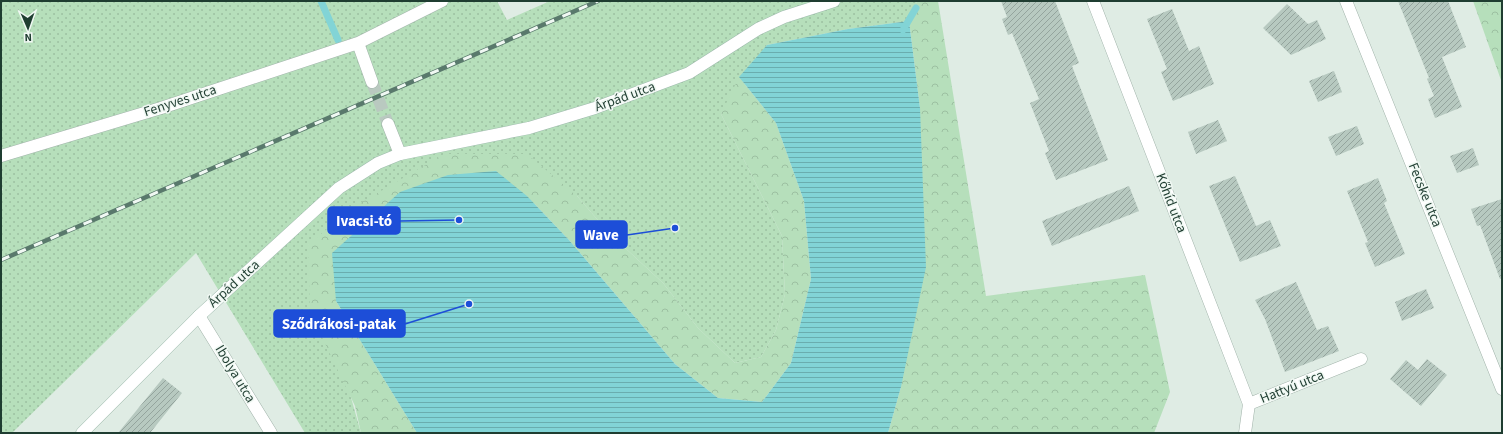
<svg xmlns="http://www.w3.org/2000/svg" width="1503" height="434" font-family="'Source Sans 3',sans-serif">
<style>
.grass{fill:url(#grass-dots)}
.forest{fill:url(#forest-crowns)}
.water{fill:url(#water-rules)}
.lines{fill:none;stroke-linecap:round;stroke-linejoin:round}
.stream{stroke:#82d4d6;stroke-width:7}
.building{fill:url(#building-hatch)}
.street-tunnel{stroke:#b9c9c0;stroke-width:12;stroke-dasharray:12 6;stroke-linecap:butt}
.street-casing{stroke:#a2b4ab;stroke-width:13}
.secondary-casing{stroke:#9fbbae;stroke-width:13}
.street{stroke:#fff;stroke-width:12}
.secondary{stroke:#fff;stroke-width:12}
.rail-casing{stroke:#59796c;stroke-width:4.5}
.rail{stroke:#f0f8f3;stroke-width:3;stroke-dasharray:9;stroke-linecap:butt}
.labels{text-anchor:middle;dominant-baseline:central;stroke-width:3;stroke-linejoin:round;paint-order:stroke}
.street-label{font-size:14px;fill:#1f3d31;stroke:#f0f8f3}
.leader{fill:none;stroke:#1d4ed8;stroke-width:1.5}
.callout-dot{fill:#1d4ed8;stroke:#f0f8f3;stroke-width:1.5}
.callout{fill:#1d4ed8;stroke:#1d4ed8;stroke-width:1.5}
.callout-label{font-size:15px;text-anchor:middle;font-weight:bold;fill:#fff}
</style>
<defs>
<pattern id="grass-dots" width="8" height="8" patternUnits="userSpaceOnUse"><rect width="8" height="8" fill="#b6dfbb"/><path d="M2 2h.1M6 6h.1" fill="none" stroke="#9cc0a1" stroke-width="1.8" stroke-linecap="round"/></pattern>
<pattern id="forest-crowns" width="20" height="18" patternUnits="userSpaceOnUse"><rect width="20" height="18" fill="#b6dfbb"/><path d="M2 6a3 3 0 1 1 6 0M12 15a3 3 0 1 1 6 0" fill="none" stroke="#9cc0a1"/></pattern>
<pattern id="water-rules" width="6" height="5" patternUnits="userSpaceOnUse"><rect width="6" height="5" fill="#82d4d6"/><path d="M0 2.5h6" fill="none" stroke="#6aadae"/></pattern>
<pattern id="building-hatch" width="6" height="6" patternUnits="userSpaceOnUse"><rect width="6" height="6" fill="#b7c9c0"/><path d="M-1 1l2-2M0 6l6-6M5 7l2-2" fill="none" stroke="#94a49d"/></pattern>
</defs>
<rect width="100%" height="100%" fill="#dfece4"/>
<path class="grass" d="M1 1H497L507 20 550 1H917L909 21 848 29 767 45 721 114 782 236 785 294 776 330 761 357 735 363 698 328 663 283 610 234 577 196 308 245 361 433H305L196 253 12 433H1V191L3 190 1 186Z"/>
<path class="forest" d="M917 1H938L986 296 1145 275 1170 392 1154 433H888L901 387 920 108 909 21Z
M1473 1H1502V83Z
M739 77 776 123 804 201 811 279 791 363 762 402 718 398 675 364 569 240 527 196 496 171 336 301 417 433H361L355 406 310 312 308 245 352 208 444 154H527L577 196 610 234 663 283 698 328 735 363 761 357 776 330 785 294 782 236 721 114Z"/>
<path class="water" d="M909 21 920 108 926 267 901 387 888 433H417L336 301 332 253 400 192 448 175 496 171 527 196 569 240 675 364 718 398 762 402 791 363 811 279 804 201 776 123 739 77 767 45 848 29Z"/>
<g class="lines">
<path class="stream" d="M321 1 338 40
M903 30 916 8"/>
</g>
<path class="building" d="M1001 1H1055L1079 63 1072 66 1108 160 1056 180 1045 153 1049 151 1030 103 1039 99 1012 33 1008 35 1002 19 1007 17Z
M1398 1H1448L1466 47 1442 57 1462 107 1435 118 1428 99 1434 96 1427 79 1429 78Z
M1287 4 1308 24 1317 20 1326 39 1291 55 1263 28Z
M1172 9 1189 51 1199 46 1214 84 1173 101 1161 72 1167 69 1147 19Z
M1334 71 1342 92 1318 102 1309 81Z
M1218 120 1227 141 1196 154 1188 132Z
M1357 126 1364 144 1336 156 1328 137Z
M1473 148 1479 165 1457 173 1450 156Z
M1235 176 1256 226 1270 220 1281 246 1240 262 1209 186Z
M1378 178 1387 201 1384 203 1405 254 1375 267 1365 243 1368 242 1347 191Z
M1129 186 1139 211 1052 246 1042 221Z
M1502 199V278L1500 279 1480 225 1477 226 1471 209Z
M1296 282 1317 330 1328 326 1339 351 1285 372 1265 319 1255 300Z
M1426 289 1434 308 1402 321 1395 302Z
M1427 359 1447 375 1421 406 1390 379 1406 360 1418 370Z
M163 378 182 393 150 433H118Z"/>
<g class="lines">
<path class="street-tunnel" d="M372 82 388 124"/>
<defs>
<path id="street" d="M1093 1 1249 404 1245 433
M1346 1 1502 389
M358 43 372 82
M388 124 400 154
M1 156 161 108 358 43 442 1
M199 316 271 433
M1249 404 1361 359"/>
<path id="secondary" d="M82 433 199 316 339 188 378 163 400 154 529 128 595 108 689 73 758 29 784 17 834 1"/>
</defs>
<use href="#street" class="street-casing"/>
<use href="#secondary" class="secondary-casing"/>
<use href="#street" class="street"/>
<use href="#secondary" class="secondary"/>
<defs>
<path id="rail" d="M1 260 598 1"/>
</defs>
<use href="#rail" class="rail-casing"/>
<use href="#rail" class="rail"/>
</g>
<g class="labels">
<g class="street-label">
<text transform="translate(625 97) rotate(-20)">Árpád utca</text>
<text transform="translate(180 101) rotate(-18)">Fenyves utca</text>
<text transform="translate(1425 195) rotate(68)">Fecske utca</text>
<text transform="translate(1171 203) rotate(69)">Kőhíd utca</text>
<text transform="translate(234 284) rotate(-42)">Árpád utca</text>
<text transform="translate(235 374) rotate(59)">Ibolya utca</text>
<text transform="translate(1292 387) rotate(-22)">Hattyú utca</text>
</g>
</g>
<path class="leader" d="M459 220L400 221M675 228L627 235M469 304L405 324"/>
<g class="callout-dot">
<circle cx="459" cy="220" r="4"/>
<circle cx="675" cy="228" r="4"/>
<circle cx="469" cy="304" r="4"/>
</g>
<g class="callout">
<rect x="328" y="207" width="72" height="27" rx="4"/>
<rect x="576" y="221" width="51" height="27" rx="4"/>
<rect x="274" y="310" width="131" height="27" rx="4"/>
</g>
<g class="callout-label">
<text x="364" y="226">Ivacsi-tó</text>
<text x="601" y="240">Wave</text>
<text x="339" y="329">Sződrákosi-patak</text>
</g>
<rect width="1503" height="434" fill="none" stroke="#1f3d31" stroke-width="4"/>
<g transform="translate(28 28) rotate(178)" stroke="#f0f8f3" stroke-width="3" paint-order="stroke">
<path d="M0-3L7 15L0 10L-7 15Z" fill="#1f3d31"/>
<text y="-6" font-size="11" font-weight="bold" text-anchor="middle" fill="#1f3d31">N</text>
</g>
</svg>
